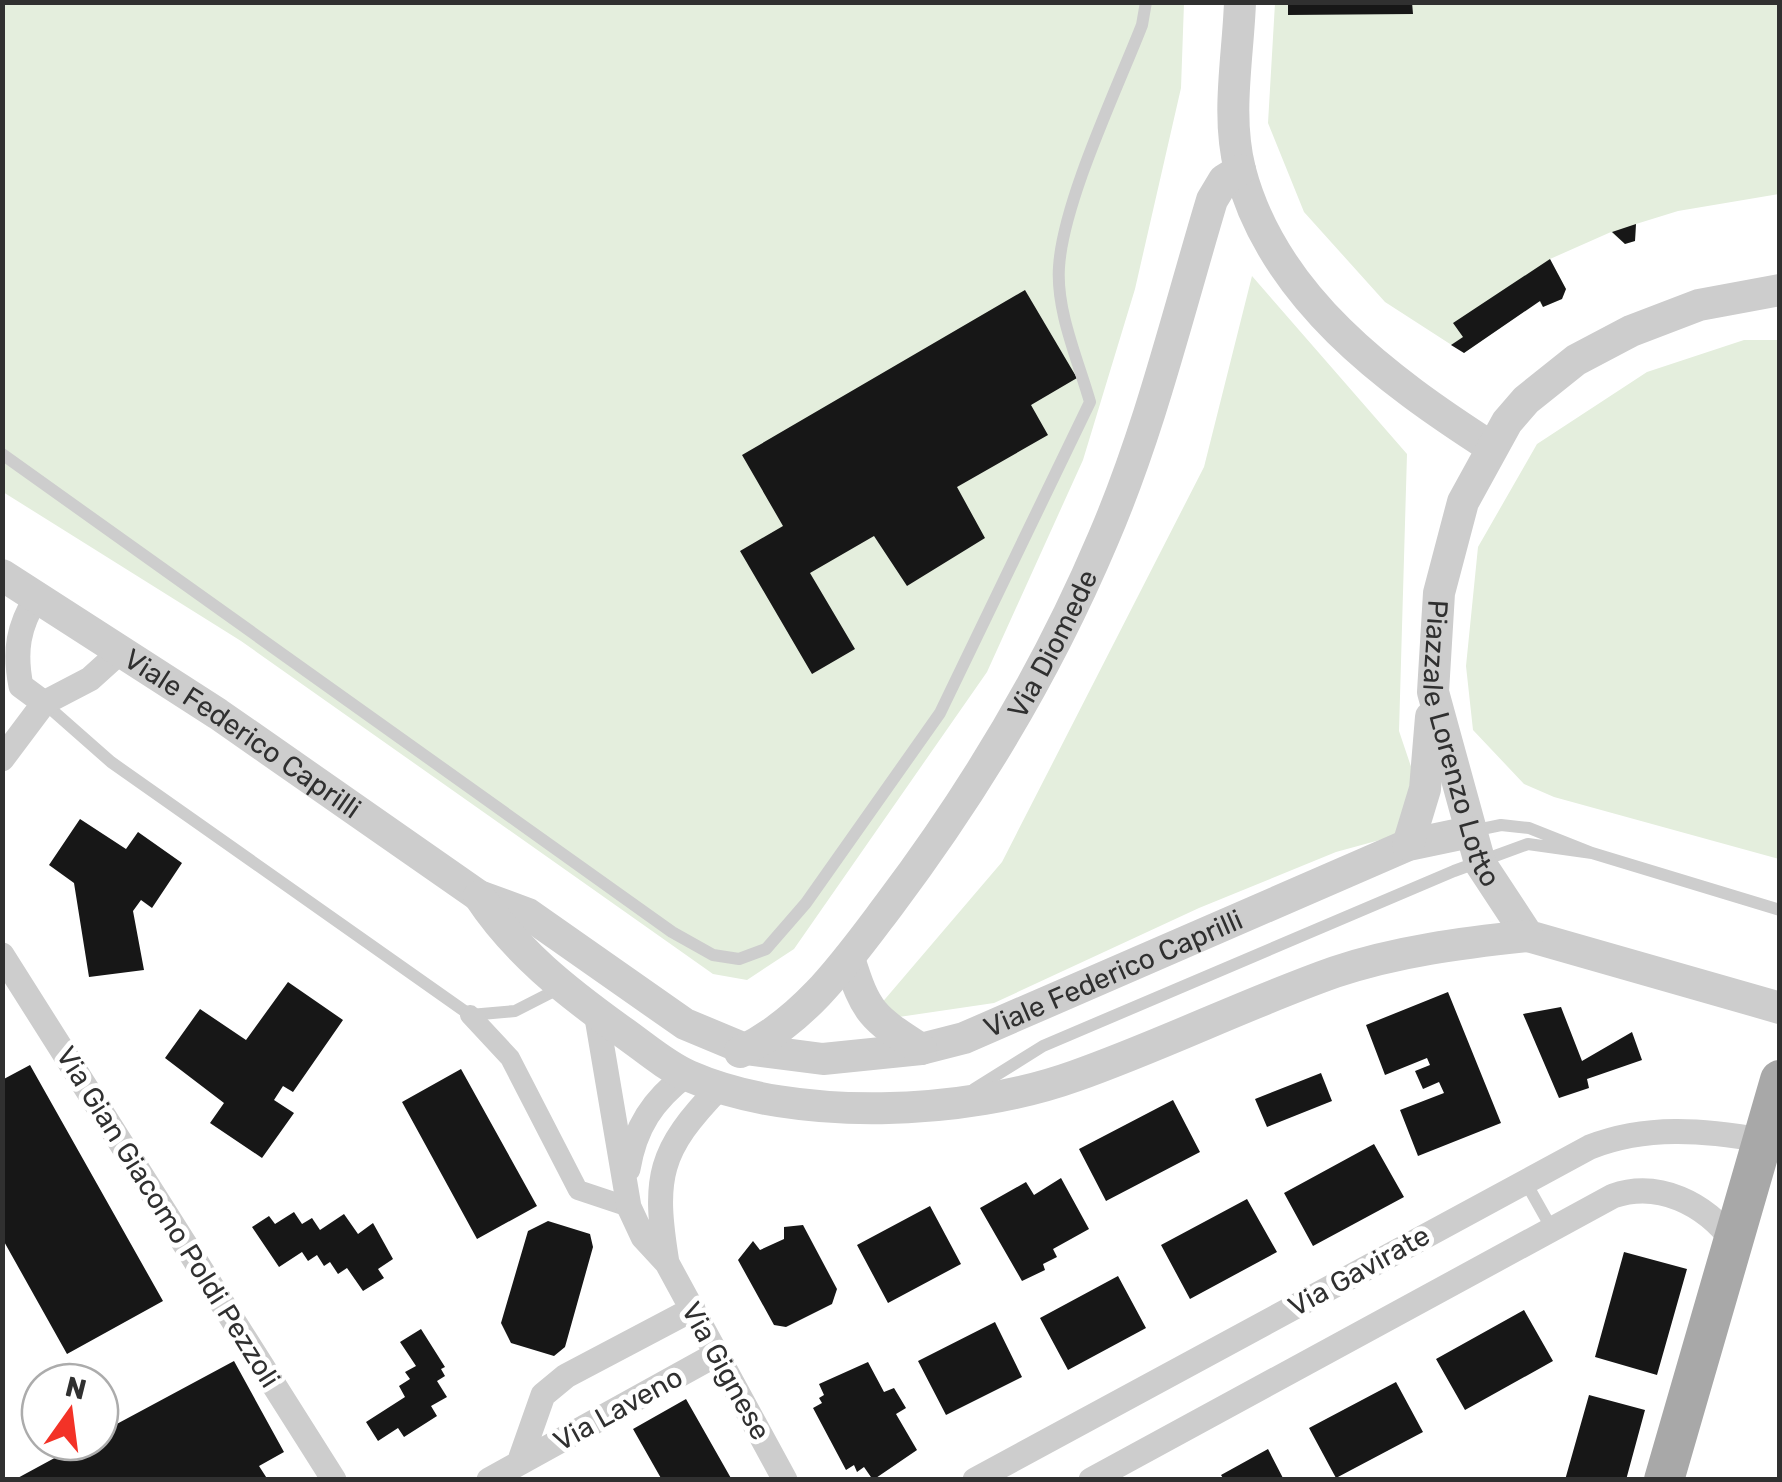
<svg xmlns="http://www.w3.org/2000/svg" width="1782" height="1482" font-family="Rubik,sans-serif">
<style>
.green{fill:#e4eedd}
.building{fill:#171717}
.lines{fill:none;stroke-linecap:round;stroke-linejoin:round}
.service{stroke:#cdcdcd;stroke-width:12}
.pedestrian{stroke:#cdcdcd;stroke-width:20}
.minor{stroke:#cdcdcd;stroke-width:25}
.tertiary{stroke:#cdcdcd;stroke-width:32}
.primary{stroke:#a8a8a8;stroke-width:40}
.labels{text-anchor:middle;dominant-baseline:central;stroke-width:10;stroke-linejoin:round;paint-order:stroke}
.street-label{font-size:28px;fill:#303030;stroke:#fff}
</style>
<rect width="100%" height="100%" fill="#fff"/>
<path class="green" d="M2 3H1184L1181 88 1135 289 1083 460 987 672 794 949 747 980 713 974 241 641 3 492Z
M1275 3H1779V194L1678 211 1636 224 1635 241 1625 244 1611 232 1550 259 1566 289 1562 299 1543 307 1539 301 1464 353 1385 302 1304 212 1268 123Z
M1252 276 1407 454 1399 731 1431 826 1336 852 1199 908 994 1003 892 1018 874 1012 1002 862 1204 467Z
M1744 340H1779V859L1554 797 1524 784 1473 730 1466 666 1478 547 1537 444 1647 372Z"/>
<path class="building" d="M1288 2H1412L1413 14 1288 15Z
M1636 224 1635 241 1625 244 1612 232Z
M1550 259 1566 289 1562 299 1543 307 1540 301 1464 353 1451 345 1463 337 1453 323Z
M1025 290 1077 378 1031 405 1048 435 957 487 985 538 907 586 874 536 810 573 855 649 812 674 740 551 783 526 742 455Z
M80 819 126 849 138 832 182 863 152 908 141 900 133 911 144 970 89 977 74 883 49 865Z
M288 982 343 1020 293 1092 283 1086 274 1100 294 1113 262 1158 210 1123 224 1103 165 1058 200 1009 246 1040Z
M1448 992 1501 1123 1418 1156 1400 1110 1444 1093 1439 1082 1423 1089 1415 1071 1430 1065 1427 1058 1385 1075 1366 1025Z
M1561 1007 1582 1061 1632 1032 1642 1060 1587 1079 1589 1088 1559 1098 1523 1014Z
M30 1065 163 1301 67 1354 2 1238V1080Z
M461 1069 537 1206 477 1239 402 1102Z
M1321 1073 1332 1101 1267 1127 1255 1099Z
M1173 1100 1200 1152 1106 1201 1079 1149Z
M1374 1144 1404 1197 1313 1246 1284 1193Z
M1061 1178 1089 1229 1053 1249 1057 1257 1043 1264 1045 1270 1022 1281 980 1208 1026 1182 1034 1195Z
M1247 1199 1277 1252 1190 1299 1161 1245Z
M930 1206 961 1264 888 1303 857 1245Z
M294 1212 302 1224 312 1218 320 1230 344 1214 358 1234 373 1223 393 1259 378 1269 384 1278 363 1291 347 1268 338 1274 330 1262 324 1266 317 1255 308 1261 302 1252 279 1267 252 1227 269 1216 275 1224Z
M548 1221 590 1234 593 1247 565 1347 554 1356 511 1343 501 1323 528 1231Z
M803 1225 837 1289 832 1304 786 1327 774 1325 738 1260 753 1241 760 1250 784 1239V1227Z
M1624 1252 1687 1269 1657 1375 1595 1357Z
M1118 1276 1146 1328 1068 1370 1040 1318Z
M1524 1310 1553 1361 1465 1410 1436 1359Z
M995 1322 1022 1377 946 1415 918 1361Z
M421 1329 445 1367 441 1369 445 1376 437 1381 447 1397 431 1406 437 1416 404 1437 398 1428 378 1441 366 1422 405 1397 399 1386 410 1379 405 1372 416 1366 400 1342Z
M234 1361 284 1452 259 1466 268 1480H14L84 1442H100V1433Z
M868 1362 884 1392 894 1388 906 1408 896 1414 917 1450 873 1480 864 1467 857 1472 854 1465 846 1470 813 1408 822 1403 819 1398 824 1395 819 1384Z
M1396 1382 1423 1432 1336 1478 1309 1428Z
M1589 1395 1645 1410 1626 1480H1565Z
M686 1399 732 1480H662L633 1429Z
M1268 1449 1284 1480H1224L1221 1475Z"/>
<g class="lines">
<path class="service" d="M2 454 672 932 713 955 739 959 766 949 806 903 940 713 1090 402C1078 360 1056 311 1059 267 1063 202 1117 89 1142 25L1146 2
M44 703 111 762 470 1015 515 1011 562 987
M1472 831 1501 825 1529 828 1592 853 1780 910
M974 1089 1043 1046 1454 871 1528 844 1592 853
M1525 1181 1552 1229"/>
<path class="pedestrian" d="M470 1015 510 1058 578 1190 629 1207"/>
<path class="minor" d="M37 596C18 627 14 651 21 686L44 703
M2 759 44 703 90 679 121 651
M2 955 334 1480
M596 1012 629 1207 643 1237 667 1263 785 1480
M628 1169C635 1127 653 1100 686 1075
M667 1263C653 1177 658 1151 720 1087
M519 1463 543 1395 566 1376 693 1309
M489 1480 717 1354
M975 1480 1590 1147C1646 1125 1704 1130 1762 1140
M1091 1480 1613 1196C1659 1180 1705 1204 1733 1241"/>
<g class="tertiary">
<path d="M1240 2C1238 58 1226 115 1240 170 1273 297 1387 380 1491 447"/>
<path id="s1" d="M1780 290 1699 305 1631 331 1576 360 1526 400 1507 422 1463 502 1439 593 1433 692 1480 863 1528 936 1780 1008"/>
<path id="s2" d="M2 575 218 714 479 896 528 914 685 1024 745 1049 823 1059 921 1049 964 1038 1408 845 1470 832"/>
<path d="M1408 845 1425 789 1431 717"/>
<path d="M479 896C516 952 566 991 620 1030 642 1045 665 1066 689 1076 796 1123 967 1115 1075 1076 1163 1045 1247 1003 1335 972 1398 951 1462 943 1528 936"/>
<path d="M849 958C866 1014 873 1018 921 1049"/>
<path id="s3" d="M740 1052C806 1020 846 962 889 905 974 792 1048 669 1103 539 1150 430 1178 313 1212 200L1224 180 1240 170"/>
</g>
<path class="primary" d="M1664 1480 1780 1080"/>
</g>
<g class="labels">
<g class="street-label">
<text stroke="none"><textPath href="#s3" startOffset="520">Via Diomede</textPath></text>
<text stroke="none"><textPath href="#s2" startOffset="288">Viale Federico Caprilli</textPath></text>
<text stroke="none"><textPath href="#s1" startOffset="650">Piazzale Lorenzo Lotto</textPath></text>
<text stroke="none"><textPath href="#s2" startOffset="1268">Viale Federico Caprilli</textPath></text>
<text transform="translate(168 1217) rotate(58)">Via Gian Giacomo Poldi Pezzoli</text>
<text transform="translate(1359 1271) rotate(-29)">Via Gavirate</text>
<text transform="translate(726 1371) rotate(61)">Via Gignese</text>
<text transform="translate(618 1409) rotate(-29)">Via Laveno</text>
</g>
</g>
<rect width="1782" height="1482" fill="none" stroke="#303030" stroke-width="10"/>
<g transform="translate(70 1412) rotate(14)"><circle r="48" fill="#ffffff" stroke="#acacac" stroke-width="2.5"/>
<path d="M0-8L18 38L0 25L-18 38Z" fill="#f33227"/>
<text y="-15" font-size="28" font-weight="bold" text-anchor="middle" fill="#303030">N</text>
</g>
</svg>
